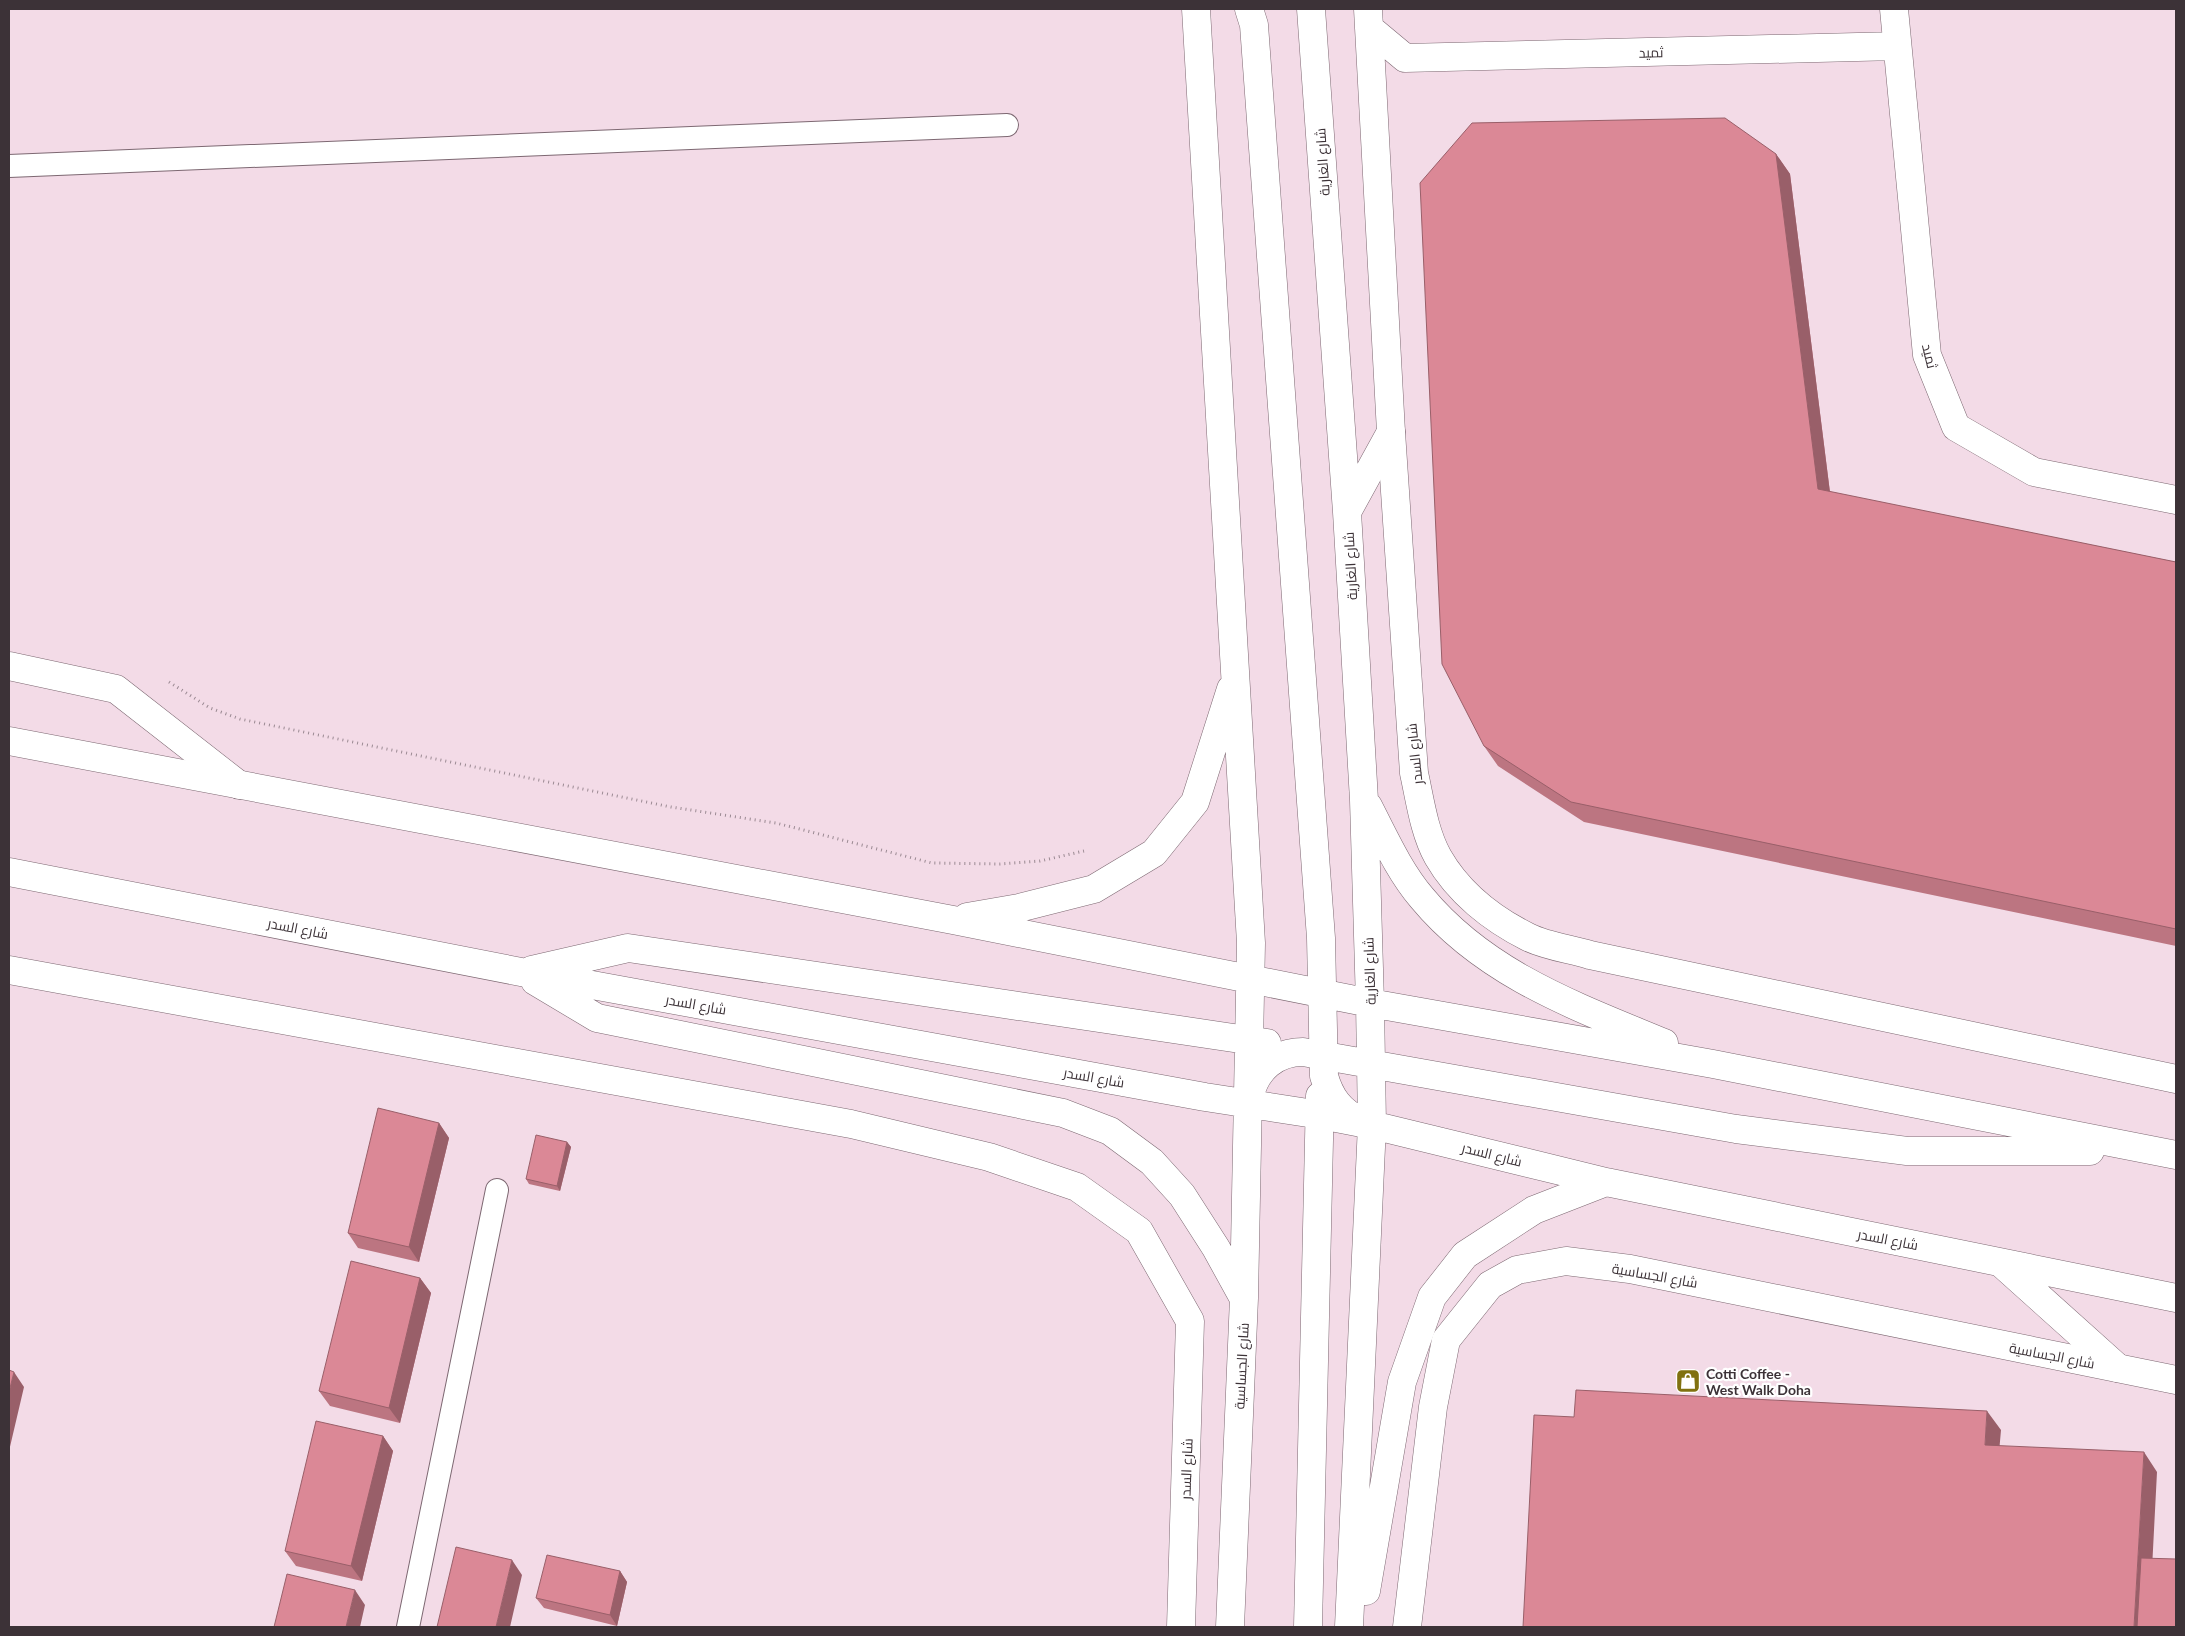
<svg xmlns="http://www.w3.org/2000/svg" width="2185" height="1636" font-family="Lato,Cairo,sans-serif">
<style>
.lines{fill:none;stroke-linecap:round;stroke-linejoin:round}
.lane-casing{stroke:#7d6872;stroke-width:24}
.street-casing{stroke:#7d6872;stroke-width:29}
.secondary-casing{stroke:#7d6872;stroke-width:29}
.path{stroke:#9a8992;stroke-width:3;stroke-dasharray:1 4;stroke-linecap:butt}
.lane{stroke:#fff;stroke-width:22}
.street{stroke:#fff;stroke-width:28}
.secondary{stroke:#fff;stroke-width:28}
.wall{fill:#bc7581}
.shaded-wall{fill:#995f69}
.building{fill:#db8896;stroke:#995f69}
.labels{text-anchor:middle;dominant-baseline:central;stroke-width:4.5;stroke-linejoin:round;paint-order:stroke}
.street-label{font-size:14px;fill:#3c3237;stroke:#fff}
.poi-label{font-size:14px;font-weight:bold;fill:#3c3237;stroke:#fff;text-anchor:start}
</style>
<rect width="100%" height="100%" fill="#f3dbe7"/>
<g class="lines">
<defs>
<path id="lane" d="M9 166 1007 125
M408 1627 497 1190"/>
<path id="street" d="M1368 9 1391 432 1414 773C1420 800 1424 832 1438 857 1458 892 1492 919 1528 937 1546 946 1570 949 1590 955L2176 1079
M1894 9 1927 355 1956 427 2034 472 2176 500
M1369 28 1405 58 1897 46
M9 666 116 689 239 785
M9 970 851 1124 989 1157 1077 1187 1139 1231 1190 1321 1181 1627
M1407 1627 1433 1407 1446 1340 1490 1285 1517 1270 1566 1261 1630 1269 2176 1380"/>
<path id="secondary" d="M1196 9 1251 943 1244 1298 1230 1627
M1249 9 1254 25 1321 938 1324 1076C1330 1097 1340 1112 1361 1121
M1311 9 1347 512 1364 800 1370 1003 1372 1125 1349 1627
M1347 512 1391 432
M9 741 953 920 1370 1003 1713 1064 2176 1155
M1368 806C1384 837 1399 871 1422 898 1485 974 1575 1006 1664 1043
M9 872 521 972 1205 1097 1321 1115 1372 1125 1606 1182 2176 1298
M967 917 1019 908 1094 889 1154 853 1195 802 1231 689
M532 970 628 948 1267 1043
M535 981 597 1018 1063 1113 1110 1131 1152 1162 1182 1195 1216 1248 1243 1297
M1250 1095C1256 1069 1276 1052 1303 1052L1736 1129 1907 1151H2090
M2001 1263 2118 1368
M1366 1591 1402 1382 1432 1297 1465 1255 1534 1210 1606 1182
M1308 1627 1320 1096"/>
</defs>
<use href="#lane" class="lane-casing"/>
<use href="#street" class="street-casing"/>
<use href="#secondary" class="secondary-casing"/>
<path class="path" d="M169 682 210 708 240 719 671 807 776 823 932 863 1000 864 1040 861 1084 851"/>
<use href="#lane" class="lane"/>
<use href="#street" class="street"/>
<use href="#secondary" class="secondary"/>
</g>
<path class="wall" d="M1776 154 1790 174 1830 492 2176 562V946L1584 822 1498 766 1484 746Z
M439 1123 449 1138 419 1262 358 1248 348 1233Z
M567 1142 571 1147 560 1191 529 1184 526 1179Z
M420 1278 431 1293 400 1423 330 1406 319 1391Z
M383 1436 393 1451 362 1581 296 1566 285 1551Z
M620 1571 627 1582 617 1626 544 1608 536 1598Z"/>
<path class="shaded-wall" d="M1776 154 1790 174 1832 509 1818 489Z
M439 1123 449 1138 419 1262 409 1247Z
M567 1142 571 1147 560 1191 557 1186Z
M420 1278 431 1293 400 1423 389 1408Z
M14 1372 24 1387 9 1451V1392Z
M1987 1411 2001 1430 1998 1464 1985 1445Z
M383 1436 393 1451 362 1581 351 1566Z
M2144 1452 2157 1472 2149 1627H2134Z
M512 1560 522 1575 510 1627H496Z
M620 1571 627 1582 617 1626 610 1615Z
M355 1590 365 1605 360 1627H346Z"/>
<path class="building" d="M1725 118 1776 154 1818 489 2176 562V929L1571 802 1484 746 1442 664 1420 183 1472 123Z
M378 1108 439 1123 409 1247 348 1233Z
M536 1135 567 1142 557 1186 526 1179Z
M351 1261 420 1278 389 1408 319 1391Z
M9 1370 14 1372 9 1392Z
M1576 1390 1987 1411 1985 1445 2144 1452 2134 1627H1523L1534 1415 1574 1417Z
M316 1421 383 1436 351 1566 285 1551Z
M456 1547 512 1560 496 1627H437Z
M547 1555 620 1571 610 1615 536 1598Z
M2141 1558 2176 1559V1627H2137Z
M287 1574 355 1590 346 1627H274Z"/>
<defs>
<symbol id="shop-square" viewBox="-11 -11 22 22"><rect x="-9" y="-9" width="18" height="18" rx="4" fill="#807110" stroke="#fff"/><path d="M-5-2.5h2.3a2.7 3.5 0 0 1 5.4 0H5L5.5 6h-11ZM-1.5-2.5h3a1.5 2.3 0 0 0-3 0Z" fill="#fff"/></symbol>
</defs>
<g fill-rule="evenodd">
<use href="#shop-square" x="1674" y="1367" width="28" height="28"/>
</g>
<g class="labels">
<g class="street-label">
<text transform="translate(1651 52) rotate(-1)">ثميد</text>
<text transform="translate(1322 162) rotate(-94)">شارع الغارية</text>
<text transform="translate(1930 356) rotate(76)">ثميد</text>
<text transform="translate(1350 566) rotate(-93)">شارع الغارية</text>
<text transform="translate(1414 754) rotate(-96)">شارع السدر</text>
<text transform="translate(298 928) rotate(11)">شارع السدر</text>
<text transform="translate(1369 971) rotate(-92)">شارع الغارية</text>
<text transform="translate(696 1004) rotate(10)">شارع السدر</text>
<text transform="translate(1094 1077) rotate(10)">شارع السدر</text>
<text transform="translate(1492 1154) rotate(14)">شارع السدر</text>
<text transform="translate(1888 1239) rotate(11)">شارع السدر</text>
<text transform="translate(1655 1275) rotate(10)">شارع الجساسية</text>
<text transform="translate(2052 1355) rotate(11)">شارع الجساسية</text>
<text transform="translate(1241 1366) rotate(-87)">شارع الجساسية</text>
<text transform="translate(1186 1469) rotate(-88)">شارع السدر</text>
</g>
<g class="poi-label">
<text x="1706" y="1373">Cotti Coffee -<tspan x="1706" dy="16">West Walk Doha</tspan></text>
</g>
</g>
<rect width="2185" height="1636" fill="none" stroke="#3c3237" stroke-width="20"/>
</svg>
